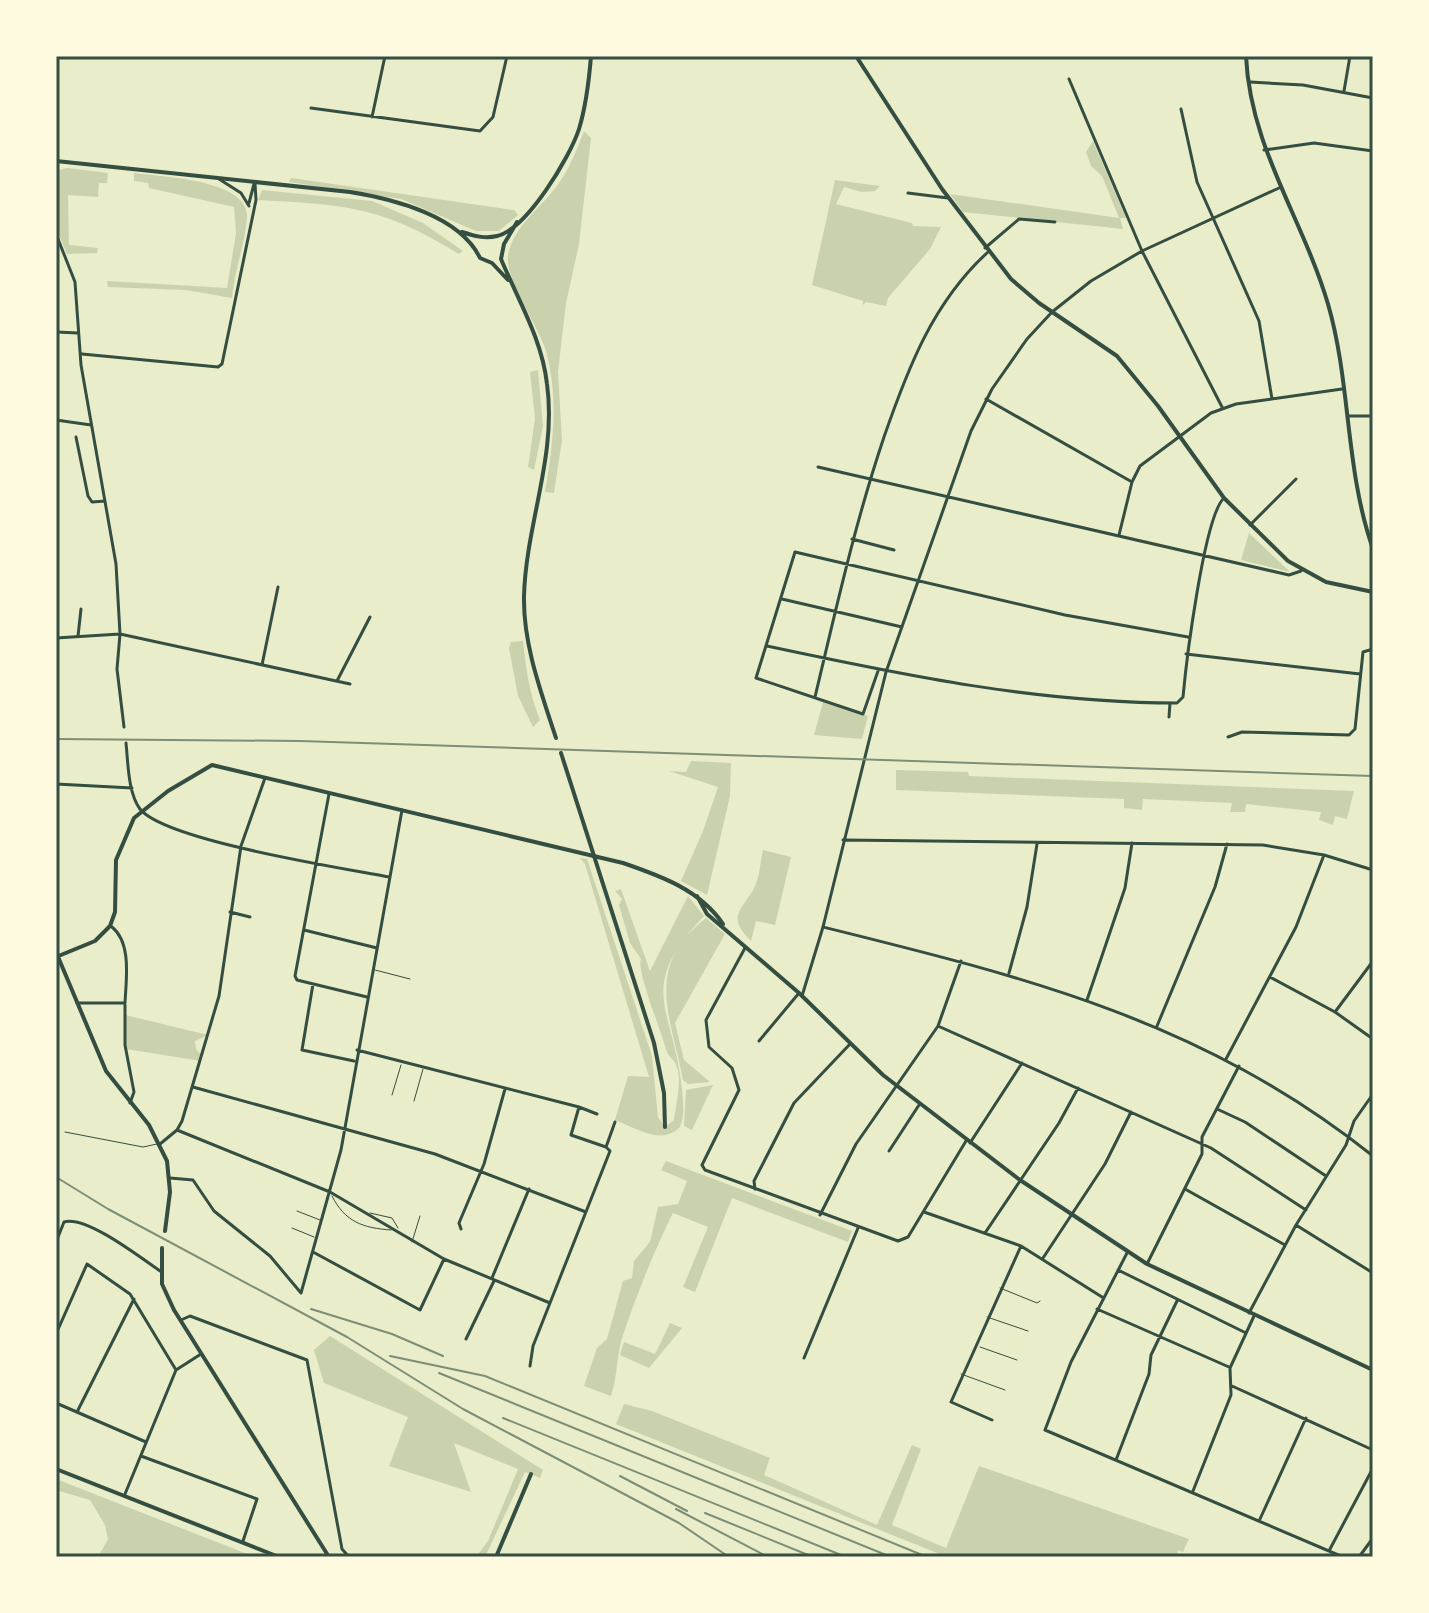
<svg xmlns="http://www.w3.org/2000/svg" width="1429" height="1613" font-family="Roboto,sans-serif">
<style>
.green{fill:#cad2ad}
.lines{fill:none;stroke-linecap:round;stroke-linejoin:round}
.service{stroke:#344e41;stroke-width:1}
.minor{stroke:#344e41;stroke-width:3}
.tertiary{stroke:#344e41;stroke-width:4}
.secondary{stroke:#344e41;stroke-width:4}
.rail{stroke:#7c8e77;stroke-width:2}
.neatline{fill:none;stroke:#344e41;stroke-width:3}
</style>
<rect width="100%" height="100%" fill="#e9edc9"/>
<path class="green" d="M584 131 591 138 579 244 566 303 558 372 562 440 554 493 545 492C553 444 559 399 546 351 538 325 505 280 508 255 513 227 540 208 557 186 569 169 577 150 584 131Z
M1093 141 1126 218H1120L1123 229 963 212 950 194 1119 218 1102 176 1091 166 1086 152Z
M67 168 108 173 107 183H99L98 197 68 195 69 245 98 248 97 253 67 254 56 228V171Z
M134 173C161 177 250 179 247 218 245 245 234 271 232 298L186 290 108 287 107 281 227 288 236 233 234 207 149 188 148 183 134 181Z
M291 178 514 210 518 215 499 231H476L401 199 289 182Z
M835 180 880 186 875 191 862 192 844 187 836 204 912 223 913 226 941 227 930 249 888 298 886 306 866 302 863 305V301L812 285Z
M262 190 372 201 423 223 463 251 459 254C381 206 347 205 258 200Z
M538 370 543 426 534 470 528 467 535 419 530 372Z
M1249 533 1290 572 1241 560Z
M523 641C526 669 529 693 540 720L533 727 518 696 509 648 511 642Z
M823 702 868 716 862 739 814 735Z
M691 761 731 763 730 796 707 895 681 881 703 831 718 787 669 771 686 772Z
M896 770 968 772 969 776 1354 791 1347 819 1335 816 1333 825 1319 820 1321 812 1246 804 1245 812H1230L1232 803 1143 799 1142 810 1124 808V799L896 790Z
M763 850 791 857 775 925 756 921 751 941C727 917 740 912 753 890 760 879 760 862 763 850Z
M580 858 587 859 652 1056 658 1117 665 1127 674 1120C676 1105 681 1084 678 1071 675 1057 668 1059 665 1046 661 1031 636 969 641 959L630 943 619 905 622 899 615 891 621 889 650 971 688 896 704 916C634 990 674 1007 682 1090 683 1102 685 1115 680 1127 662 1146 636 1128 615 1120L628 1076 649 1077 585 864Z
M706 918 725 934 675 1023 684 1060 710 1082 688 1084 683 1080C671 1016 643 967 706 918Z
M125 1015 208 1035 195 1041 196 1049 202 1056 201 1061 126 1049Z
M713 1085 692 1130 684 1126 686 1090Z
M666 1161 852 1231 848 1242 732 1198 695 1292 683 1287 708 1227 673 1213C654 1251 637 1294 623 1335 616 1356 618 1375 611 1396L584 1386 597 1348 607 1339 623 1281 632 1278 634 1261 650 1242 658 1207 678 1204 687 1181 661 1170Z
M670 1323 682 1328 649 1368 620 1355 624 1342 655 1354Z
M330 1336 543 1470 540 1478 525 1472 485 1557H476L488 1541 518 1469 454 1443 471 1492 389 1466 408 1417 324 1383 314 1350Z
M624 1404 652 1411 770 1458 764 1475 877 1525 912 1445 921 1449 892 1525 946 1548 979 1466 1189 1539 1183 1552 1178 1550 1176 1557H947L616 1424Z
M56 1479 255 1557H98L108 1539 105 1525 90 1500 56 1490Z"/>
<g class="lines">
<path class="service" d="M375 970 410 979
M392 1095 401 1065
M414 1101 423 1069
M65 1132 143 1147 157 1144
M332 1196C345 1222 363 1228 391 1230
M297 1211 320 1220
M370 1213 392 1218 398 1228
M292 1228 314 1237
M412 1242 420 1216
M1000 1288 1037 1303 1040 1301
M987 1317 1028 1331
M980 1347 1017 1360
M961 1374 1005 1390"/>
<path class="minor" d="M1069 79 1142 251 1222 407
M1250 82 1303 85 1373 98
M1344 91 1350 56
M311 108 480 131 493 117 507 56
M1181 109 1197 182 1259 321 1272 399
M372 117 385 56
M1264 150 1314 143 1373 151
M219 179 241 193 249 206
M908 193 948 198
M249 203 254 184
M56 234 75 282 81 365 116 564 120 634 117 669 124 727
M985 248 1019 219 1055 222
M56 332 78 333
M82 354 218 367 222 364 256 200 255 183
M986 399 1132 482
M1349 416H1373
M56 420 91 425
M76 437 88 496 92 502 105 501
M818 467 1289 575 1301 571
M1250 525 1296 479
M1119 535 1132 482 1140 466 1211 413 1236 404 1342 389
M852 539 894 550
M782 599 902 627
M78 636 81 609
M56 638 120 634 350 684
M767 646C903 675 1037 703 1177 703L1183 697C1186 664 1204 516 1224 498
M1186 654 1360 674
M262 665 278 587
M878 671 863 714 756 678 795 552 1065 615 1188 637
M337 681 370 617
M815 697C836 609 855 523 884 437 908 368 933 302 988 252
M1169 717 1170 703
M1228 737 1242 732 1349 735 1355 729 1363 652 1373 649
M126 743C128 762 128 793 140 809 166 841 343 868 389 877
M56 784 132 788
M329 794 295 976 297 980 367 997
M843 840 1263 845 1324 855 1373 870
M230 912 250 917
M823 927C1029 978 1203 1021 1373 1156
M304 930 377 948
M745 948 706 1020 709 1047 732 1068 739 1090 702 1165 705 1170 898 1241 908 1237 966 1141
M1009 973 1027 907 1037 844
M1270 977 1335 1012 1373 1039
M313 984 302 1050 354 1061
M802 996 823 927 886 672 971 431 992 389 1027 339 1052 312 1091 281 1142 251 1279 188
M1087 1000 1125 888 1132 843
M77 1003H125C126 980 132 943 112 927
M125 1005V1045L134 1092 130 1103
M1335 1012 1373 961
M938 1026 1211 1148 1306 1210
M1157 1026 1215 887 1227 844
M759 1041 799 993
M357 1050 579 1107 571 1135 606 1147
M1226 1059 1296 927 1324 855
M193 1087 435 1154 586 1212
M579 1107 597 1114
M1217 1109 1245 1122 1326 1176
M177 1130 330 1192 444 1259 550 1303
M970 1143 1022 1063
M160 1144 177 1130 182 1121 219 996 241 846 265 778
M889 1151 919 1105
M170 1178 193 1180 214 1211 270 1256 301 1293 341 1150 402 810
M755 1189 754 1181 794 1103 850 1044
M1185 1189 1285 1245
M924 1212 1021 1246 1102 1297
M820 1215 856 1144 938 1026 961 961
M1296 1225 1373 1273
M461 1229 459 1223 484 1164 505 1089
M985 1233 1059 1123 1078 1088
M56 1242 64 1222C86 1215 141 1258 160 1271
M313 1252 420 1310 444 1259
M1127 1253 1071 1362 1045 1430 1343 1557
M1043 1258 1105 1164 1131 1112
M1147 1264 1202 1154V1137L1239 1066
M1118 1270 1246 1333
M492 1278 529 1189
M1097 1309 1229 1367
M1249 1313 1296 1225 1346 1145 1354 1121 1373 1094
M181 1320 190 1316 307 1360 342 1549 349 1557
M56 1334 87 1264 130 1294 176 1370 125 1494
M466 1339 494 1281
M804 1358 858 1228
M530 1366 533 1346 610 1151 606 1147 615 1122
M176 1370 201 1354
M1232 1386 1373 1450
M56 1403 146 1442
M77 1412 134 1299
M992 1420 951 1402 1021 1246
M141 1456 257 1499 243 1541
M1116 1460 1149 1374 1151 1355 1177 1301
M1193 1491 1231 1395 1230 1368 1254 1316
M1260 1519 1306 1418
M1330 1549 1373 1468
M1359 1557 1373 1538"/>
<path class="tertiary" d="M856 56 942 189 1011 279 1039 303 1117 356 1158 406 1224 498 1288 561 1326 582 1373 592
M1246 56C1250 147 1303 219 1328 304 1351 383 1345 470 1373 549
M697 896 707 914 799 993 883 1075 1020 1180 1147 1264 1373 1370
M56 952 106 1071 149 1125 167 1161 170 1192 165 1231
M56 957 95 941 110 926 115 912 116 860 134 818 168 791 212 765 623 863C661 876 700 890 723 924
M162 1248V1284L174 1310 329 1557
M56 1469 279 1557"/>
<path class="secondary" d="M56 161 350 192C394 199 460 216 480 258L492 263 508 280
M517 222 504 244 501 259C518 300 542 339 547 384 557 456 526 524 524 596 523 644 541 692 556 738
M462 232C474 236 485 239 497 236 527 229 570 157 579 129 586 106 589 81 591 56
M561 753 654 1043 664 1093 665 1127
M496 1557 531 1474"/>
<path class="rail" d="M56 739 300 741 1373 776
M56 1177 108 1209 347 1337 463 1409 679 1523 729 1557
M311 1309 392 1334 443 1356
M390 1356 485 1376 927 1557
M439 1373 891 1557
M503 1418 846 1557
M620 1476 687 1511
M676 1509 768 1557
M705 1513 813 1557"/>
</g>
<rect width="1429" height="1613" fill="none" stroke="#fefae0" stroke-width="116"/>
<rect x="58" y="58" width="1313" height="1497" class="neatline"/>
</svg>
